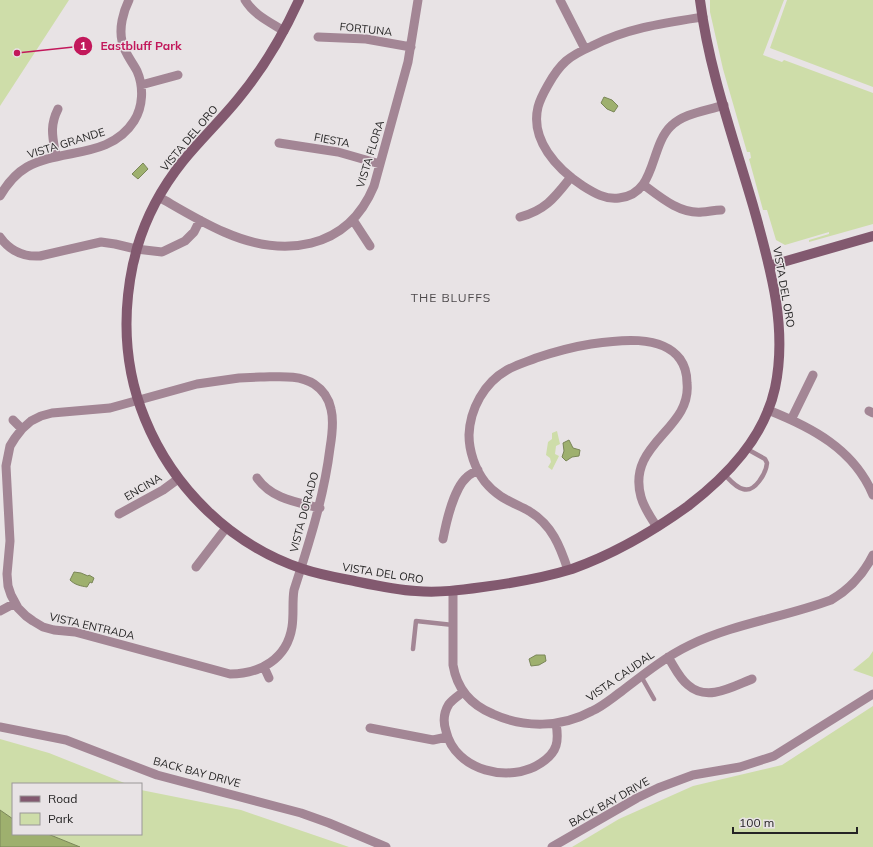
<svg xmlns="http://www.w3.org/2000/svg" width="873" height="847" font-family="Mulish,sans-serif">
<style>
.green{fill:#cedda9}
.water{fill:#9eb06e;stroke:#7a8658}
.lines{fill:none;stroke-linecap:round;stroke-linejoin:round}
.lane{stroke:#a38695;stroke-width:4.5}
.street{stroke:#a38695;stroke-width:9}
.secondary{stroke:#82596f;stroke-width:10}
.labels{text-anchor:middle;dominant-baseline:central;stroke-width:3;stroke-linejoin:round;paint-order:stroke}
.street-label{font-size:11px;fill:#252424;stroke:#e8e3e5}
.neighbourhood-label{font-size:12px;letter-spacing:1px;fill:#4d494b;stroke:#e8e3e5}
.leader{fill:none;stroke:#c2185b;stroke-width:1.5}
.callout-dot{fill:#c2185b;stroke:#e8e3e5;stroke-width:1.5}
.mark-label{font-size:12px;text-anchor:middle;font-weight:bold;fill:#fff}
.callout-label{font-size:12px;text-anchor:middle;font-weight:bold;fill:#c2185b;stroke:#e8e3e5;stroke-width:3;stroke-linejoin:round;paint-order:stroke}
</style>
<rect width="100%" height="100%" fill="#e8e3e5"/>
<path class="green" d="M0 0H69L0 106Z
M710 0H784L763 55 782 62 784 60 873 93V224L809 242V240L829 234V232L785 245 776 240 767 210H763L749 159 751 158 750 152H747L723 69 710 12Z
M787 0H873V87L770 48Z
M557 431 560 444 556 446 555 454 559 456 552 470 548 467 551 462 550 458 546 455 548 442 552 439V433Z
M873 651V677L853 670 869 657Z
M873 706V847H572L619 819 693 786 782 765Z
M0 739 49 753 127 784H13V819L0 810Z
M141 790 241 810 349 847H80L48 834H141Z"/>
<path class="water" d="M604 97 612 100 618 106 614 112 607 109 601 103Z
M143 163 148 169 138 179 132 174Z
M569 440 573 448 580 450 579 456 572 457 566 461 562 457 564 451 563 443Z
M74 572 81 573 88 576 89 575 94 578 92 583 90 582 87 587C81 586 75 585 70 580Z
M536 655H545L546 661 539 665 531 666 529 659Z
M0 810 13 819V834H48L80 847H0Z"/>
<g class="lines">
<path class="lane" d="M725 475C730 480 735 487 743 489 755 493 766 473 767 463L765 459 747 449
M413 649 416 621 453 625
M641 676 654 699"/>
<path class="street" d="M245 0C254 15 270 22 284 31
M560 0 585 49
M703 17C664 23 627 28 592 46 583 50 573 55 566 61 558 68 553 76 548 85 544 92 540 99 538 107 530 140 557 169 583 186 594 193 606 200 619 198 657 194 649 147 671 126 684 113 706 111 724 105
M318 37 366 39 411 47
M141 85 178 75
M279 143 338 152 380 164
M56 157C53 138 49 127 58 109
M644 185C660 197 680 214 702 212 708 212 714 210 721 210
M0 196C7 184 15 174 27 167 61 148 110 159 134 121 143 107 144 87 137 71 132 61 124 53 122 41 119 28 123 12 129 0
M159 197C180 209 201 222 224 232 283 258 347 251 374 186L408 62 418 0
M520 217C546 210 555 197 571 177
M353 220 370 246
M0 237C10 251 23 257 40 256L101 242 115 244 136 249 162 252 185 241 194 232 200 220
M260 377C277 377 299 374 314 384 323 390 329 399 331 409 334 421 332 436 330 448 324 497 309 543 294 590 292 602 294 614 292 627 287 659 260 674 230 674L75 632 54 630 43 627 33 621 26 616 18 608 11 595 8 586 7 574 10 541 6 466 10 446 15 438 22 429 31 421 41 416 52 413 110 408 197 384 239 378Z
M768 410C811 427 854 449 873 495
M869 411 873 413
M13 420 22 429
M791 420 813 375
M257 478C272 499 296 502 320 508
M119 514 163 490 178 479
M443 539C446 523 454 488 467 477 470 474 474 472 478 470
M196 567 226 528
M568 570C560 546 552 525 529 511 512 502 498 498 485 482 475 469 469 451 469 435 470 409 484 383 507 370 516 365 526 362 536 358 554 352 572 347 591 344 617 340 662 334 680 359 685 366 687 375 687 383 692 430 626 443 641 497 644 508 651 518 657 527
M453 591V665C457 689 471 705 493 714 524 728 561 728 592 711 603 706 612 698 622 691 644 674 665 657 690 645 733 624 785 617 831 600 850 589 863 575 873 555
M0 611 15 603
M668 657C674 666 679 678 688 685 707 702 732 687 752 679
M264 667 269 678
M463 692C458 696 453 699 449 704 444 712 443 722 446 731 455 771 510 784 541 763 558 752 559 741 556 723
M0 727 66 740 157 775 301 813 329 823 386 847
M370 728 433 740 447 737
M552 847 637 798 658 788 693 775 740 767 774 756 873 694"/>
<path class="secondary" d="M299 0C283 35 263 69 238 99 221 120 201 139 183 161 163 186 146 217 137 248 136 252 134 261 133 264 122 316 125 370 145 419 173 488 231 545 303 569 321 575 340 578 359 582 378 586 397 590 416 591 439 593 461 590 483 587 513 583 543 578 572 569 614 554 652 532 688 506 727 476 764 438 775 388 788 327 770 267 754 209 734 140 709 71 700 0
M769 266 873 236"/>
</g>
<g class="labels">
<g class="street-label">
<text transform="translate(366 29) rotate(6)">FORTUNA</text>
<text transform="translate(189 138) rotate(-50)">VISTA DEL ORO</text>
<text transform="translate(332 140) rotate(11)">FIESTA</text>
<text transform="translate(66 143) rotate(-17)">VISTA GRANDE</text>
<text transform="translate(370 154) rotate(-73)">VISTA FLORA</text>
<text transform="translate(784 287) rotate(80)">VISTA DEL ORO</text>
<text transform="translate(143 487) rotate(-31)">ENCINA</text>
<text transform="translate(304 512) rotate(-75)">VISTA DORADO</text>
<text transform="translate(383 573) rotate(9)">VISTA DEL ORO</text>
<text transform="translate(92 626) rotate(13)">VISTA ENTRADA</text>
<text transform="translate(620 676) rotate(-35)">VISTA CAUDAL</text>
<text transform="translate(197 772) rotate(15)">BACK BAY DRIVE</text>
<text transform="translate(609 802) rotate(-29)">BACK BAY DRIVE</text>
</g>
<g class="neighbourhood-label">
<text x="451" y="297">THE BLUFFS</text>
</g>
</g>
<path class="leader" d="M17 53L83 46"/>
<g class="callout-dot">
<circle cx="17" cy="53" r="4"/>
<circle cx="83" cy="46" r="10"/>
</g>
<g class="mark-label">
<text x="83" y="50">1</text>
</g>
<g class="callout-label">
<text x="141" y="50">Eastbluff Park</text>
</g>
<rect x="12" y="783" width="130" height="52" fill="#e8e3e5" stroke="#9a9798"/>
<rect x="20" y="796" width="20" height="6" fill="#82596f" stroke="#9a9798"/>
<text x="48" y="803" font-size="12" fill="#252424">Road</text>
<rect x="20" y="813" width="20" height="12" fill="#cedda9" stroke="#9a9798"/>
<text x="48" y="823" font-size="12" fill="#252424">Park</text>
<path d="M733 827v6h124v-6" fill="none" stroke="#252424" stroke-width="2"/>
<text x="739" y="827" font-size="12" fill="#252424" stroke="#e8e3e5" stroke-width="3" paint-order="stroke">100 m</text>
</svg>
